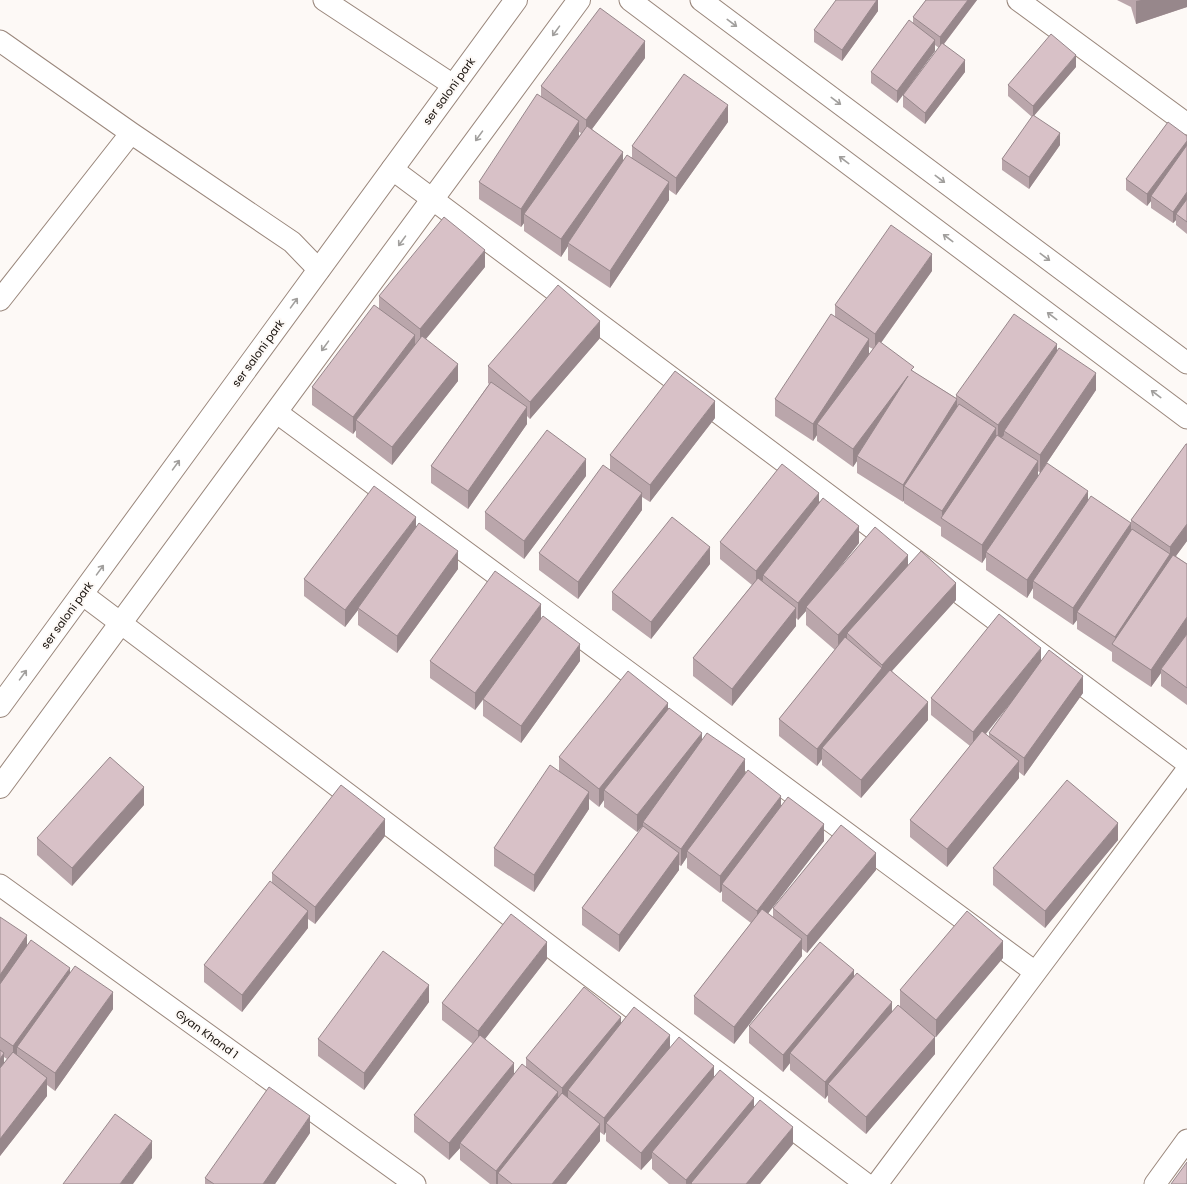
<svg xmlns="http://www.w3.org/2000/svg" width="1187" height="1184" font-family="Poppins,sans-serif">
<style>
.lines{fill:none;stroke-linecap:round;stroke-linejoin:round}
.minor-casing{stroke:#9a877c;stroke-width:23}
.tertiary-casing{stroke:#9a877c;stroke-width:24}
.minor{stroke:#fff;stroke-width:21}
.tertiary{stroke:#fff;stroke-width:22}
.wall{fill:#baa6ab;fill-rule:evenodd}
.shaded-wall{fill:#97878b}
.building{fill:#d8c1c7;stroke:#97878b}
.oneway{stroke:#a19f9d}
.labels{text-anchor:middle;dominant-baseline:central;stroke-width:4;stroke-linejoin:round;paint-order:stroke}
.street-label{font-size:11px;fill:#150f0a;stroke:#fdf9f6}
</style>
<rect width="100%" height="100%" fill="#fdf9f6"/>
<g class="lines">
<defs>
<path id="minor" d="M324 0 453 85
M630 0 1187 418
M701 0 1187 363
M1018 0 1187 124
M0 41 131 133 292 242 319 270
M392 169 1187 763
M0 300 131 133
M276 412 1035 972
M82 594 866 1184
M0 885 415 1184
M877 1184 1187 770
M1155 1184 1187 1140"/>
<path id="tertiary" d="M0 706 516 0
M0 787 579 0"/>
</defs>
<use href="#minor" class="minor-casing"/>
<use href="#tertiary" class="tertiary-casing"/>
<use href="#minor" class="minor"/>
<use href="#tertiary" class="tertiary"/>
</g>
<path class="wall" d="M878 0V11L842 61 814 42V30Z
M926 0H977L944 44 965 72 925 124 903 107V95L897 103 871 83V72L913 23V17ZM935 45 939 48 907 89 935 51Z
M1117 0H1187V7L1136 24 1131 7Z
M645 58 592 129 623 160 632 157V146L728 122 676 195 669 190V200L610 288 568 260V246L561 257 524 231V223L521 227 479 199V182L541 97V86ZM579 132 581 133 579 136Z
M1076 67 1034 115 1060 145 1029 189 1002 170V159L1032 117 1008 96V85Z
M1187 136V234L1176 225V220L1173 223 1151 208V201L1147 206 1126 190V179Z
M485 267 426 339 458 381 392 465 356 437V430L353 434 312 405V387L379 308V296Z
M932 271 881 343 914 372 956 398V395L1057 352 1096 390 1040 473 1038 471V477L1088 500 1131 529V520L1187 444V541L1176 556 1187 564V705L1161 686V673L1151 687 1112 661V652L1077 629V620L1073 625 1033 598V588L1027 598 986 570V557L982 563 941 536V527L904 503V500L903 502 857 473V461L853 467 817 441V435L813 441 775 416V399L835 316V305ZM869 347 873 349 869 354Z
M600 338 530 419 527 416V424L468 509 431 483V466L489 384 488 383V366Z
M715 418 650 502 642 497V510L578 599 539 570V553L610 470V455Z
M586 476 524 559 485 529V512Z
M819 504 859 543 834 574 908 566 956 600 892 671 928 720 861 798 822 765V759L817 766 779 736V719L835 650 806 625V611L798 620 796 618V626L732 706 693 676V658L752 585 720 559V542Z
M416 528 458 569 397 653 358 625V610L345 627 304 596V579Z
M710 564 651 639 612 610V592Z
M541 619 580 661 521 743 483 716V700L475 710 430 678V661Z
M1041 661 1083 693 1024 776 1019 772V778L947 867 910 837V820L970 746 931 715V698ZM1013 700 989 733V737L986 734Z
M668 708 702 741 745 775 781 806 824 841 768 913 773 917V908L876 870 807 953 802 949V956L734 1044 694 1014V996L751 923 722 901V891L720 893 687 868V857L681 866 679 865V870L619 952 582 925V908L643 826 637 832 604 807V800L599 807 589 799V809L534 892 494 866V848L559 772V757Z
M144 805 72 886 37 855V838Z
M385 836 315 924 308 919V928L242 1012 204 982V965L272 883V873Z
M1118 840 1045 928 993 885V868Z
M0 917 27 946 70 973 113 1009 55 1091 47 1085V1096L0 1156ZM4 1057 7 1059 4 1063Z
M1003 958 936 1037H935V1054L866 1134 828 1102V1095L825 1099 790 1070V1063L783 1072 749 1043V1026L854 976 892 1012 900 1006V990Z
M547 959 485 1039 514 1074 526 1067V1058L621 1023 670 1048 714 1077 754 1108 793 1144 760 1184H669L652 1169V1158L641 1170 606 1141V1132L604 1135 600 1132V1141L566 1184H490L460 1160V1148L449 1160 414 1132V1115L473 1044 442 1020V1003Z
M429 1002 364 1090 318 1056V1039Z
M310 1133 275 1184H205V1178Z"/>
<path class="shaded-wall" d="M877 0H878V11L842 61V50Z
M968 0H977L940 49V37Z
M1141 0H1187V7L1136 24V1Z
M935 40V51L897 103V91Z
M645 41V58L586 137V120Z
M1076 55V67L1033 117V106Z
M965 60V72L925 124V113Z
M728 105V122L676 195V178Z
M579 121V139L524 214V223L521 227V209Z
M1060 133V145L1029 189V177Z
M1187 141V153L1151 196V201L1147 206V194Z
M623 152V169L568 243V246L561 257V239Z
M669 182V200L610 288V271Z
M1187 192V204L1176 214V220L1173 223V212Z
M485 250V267L420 346V329Z
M932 254V271L875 351V334Z
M600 321V338L530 419V402Z
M415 335V352L356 420V430L353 434V417Z
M869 339V357L817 424V435L813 441V424Z
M1057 344V362L1004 431V435L998 442V425Z
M458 364V381L392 465V447Z
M1096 373V390L1040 473V455Z
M908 376 857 456V461L853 467V449Z
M957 399V416L904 486V500L903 502V485Z
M715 401V418L650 502V485Z
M527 407V424L468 509V491Z
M996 428V445L942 519V511Z
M586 459V476L524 559V541Z
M1038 461V478L986 552V557L982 563V545Z
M1088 491V508L1033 581V588L1027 598V580Z
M642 493V510L578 599V582Z
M819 493V510L763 575V580L756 588V571Z
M416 517V535L358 608V610L345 627V610Z
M1131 523V541L1077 612V620L1073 625V608Z
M1187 524V541L1170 564V547Z
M859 526V543L807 609 806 607V611L798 620V603Z
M710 547V564L651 639V622Z
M458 551V569L397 653V636Z
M1170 554V571L1115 646V637Z
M908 555V573L847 633V642L838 653V635Z
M956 583V600L822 748V759L817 766V749L882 668V665Z
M541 604V621L475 710V693Z
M796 608V626L732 706V689Z
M1187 617V634L1161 669V673L1151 687V670Z
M580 644V661L521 743V726Z
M1041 648V666L973 749V732Z
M1083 676V693L1024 776V758Z
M928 702V720L861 798V780Z
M668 703V720L604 790V800L599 807V789Z
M702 733V750L643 822V826L637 832V815Z
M745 759V777L687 851V857L681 866V849Z
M1019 761V778L947 867V849Z
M144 787V805L72 886V868Z
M589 792V809L534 892V875Z
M781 796V813L722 884V891L720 893V876Z
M385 819V836L315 924V907Z
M1118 823V840L1045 928V911Z
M824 824V841L757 928V911Z
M679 853V870L619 952V935Z
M876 853V870L807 953V936Z
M308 911V928L242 1012V995Z
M27 935V952L0 992V975Z
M802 939V956L734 1044V1027Z
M1003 941V958L936 1037V1020Z
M547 942V959L478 1048V1031Z
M70 968V985L17 1047V1058L13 1063V1046Z
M854 970V987L790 1053V1063L783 1072V1055Z
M429 985V1002L364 1090V1073Z
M113 992V1009L55 1091V1073Z
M892 1002V1019L828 1084V1095L825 1099V1082Z
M621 1017V1034L568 1090V1098L562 1105V1088Z
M670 1035V1053L606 1123V1132L604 1135V1118Z
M935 1037V1054L866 1134V1117Z
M4 1053V1070L0 1076V1059Z
M514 1063V1080L460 1143V1148L449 1160V1143Z
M714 1066V1084L652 1152V1158L641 1170V1153Z
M47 1078V1096L0 1156V1139Z
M558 1092V1110L498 1173V1184H496V1171Z
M754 1098V1115L691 1183V1184H686V1180Z
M310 1116V1133L275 1184H263Z
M600 1124V1141L566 1184H552Z
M793 1127V1144L760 1184H746Z
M152 1141V1158L133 1184H120Z"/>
<path class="building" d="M836 0H877L842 50 814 30Z
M926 0H968L940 37 913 17Z
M600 8 645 41 586 120 541 86Z
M909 20 935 40 897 91 871 72Z
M1051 34 1076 55 1033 106 1008 85Z
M942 43 965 60 925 113 903 95Z
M684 74 728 105 676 178 632 146Z
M537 94 579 121 521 209 479 182Z
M1033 115 1060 133 1029 177 1002 159Z
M1168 122 1187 136V141L1147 194 1126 179Z
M587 126 623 152 561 239 524 214Z
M1187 145V192L1173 212 1151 196Z
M627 155 669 182 610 271 568 243Z
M1187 199V222L1176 214Z
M444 217 485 250 420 329 379 296Z
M891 225 932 254 875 334 835 305Z
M558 285 600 321 530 402 488 366Z
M374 305 415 335 353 417 312 387Z
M831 314 869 339 813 424 775 399Z
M1014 314 1057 344 998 425 956 395Z
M422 336 458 364 392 447 356 420Z
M879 341 914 367 911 370 957 399 903 485 857 456 908 376 853 449 817 424Z
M1059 348 1096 373 1040 455 1004 431Z
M675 371 715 401 650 485 610 455Z
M491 382 527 407 468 491 431 466Z
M959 404 996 428 942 511 904 486Z
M547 430 586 459 524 541 485 512Z
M997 435 1038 461 982 545 941 518Z
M1186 444H1187V524L1170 547 1131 520Z
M1047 463 1088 491 1027 580 986 552Z
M782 464 819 493 756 571 720 542Z
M603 465 642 493 578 582 539 553Z
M374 486 416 517 345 610 304 579Z
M1091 496 1131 523 1073 608 1033 581Z
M823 498 859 526 798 603 763 575Z
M672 517 710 547 651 622 612 592Z
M419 523 458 551 397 636 358 608Z
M875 527 908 555 838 635 806 607Z
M1132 529 1170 554 1115 637 1077 612Z
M921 551 956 583 882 665 847 633Z
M1173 555 1187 564V617L1151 670 1112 644Z
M495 571 541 604 475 693 430 661Z
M758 578 796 608 732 689 693 658Z
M999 614 1041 648 973 732 931 698Z
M543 616 580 644 521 726 483 699Z
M1187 634V688L1161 669Z
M845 637 882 668 817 749 779 719Z
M1049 650 1083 676 1024 758 989 733Z
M890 670 928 702 861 780 822 748Z
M628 671 668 703 599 789 559 757Z
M669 708 702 733 637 815 604 790Z
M982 731 1019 761 947 849 910 820Z
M707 733 745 759 681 849 643 822Z
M110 757 144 787 72 868 37 838Z
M550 765 589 792 534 875 494 848Z
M748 770 781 796 720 876 687 851Z
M1067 780 1118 823 1045 911 993 868Z
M341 785 385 819 315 907 272 873Z
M788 797 824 824 757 911 722 884Z
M841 825 876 853 807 936 773 908Z
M643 826 679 853 619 935 582 908Z
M270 881 308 911 242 995 204 965Z
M762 909 802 939 734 1027 694 996Z
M967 911 1003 941 936 1020 900 990Z
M511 914 547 942 478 1031 442 1003Z
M0 917 27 935 0 975Z
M31 940 70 968 13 1046 0 1037V984Z
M820 942 854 970 783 1055 749 1026Z
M383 951 429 985 364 1073 318 1039Z
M75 966 113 992 55 1073 17 1047Z
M857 973 892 1002 825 1082 790 1053Z
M584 987 621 1017 562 1088 526 1058Z
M898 1005 935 1037 866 1117 828 1084Z
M634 1007 670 1035 604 1118 568 1090Z
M480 1035 514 1063 449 1143 414 1115Z
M679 1037 714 1066 641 1153 606 1123Z
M0 1050 4 1053 0 1059Z
M13 1052 47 1078 0 1139V1068Z
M522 1064 558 1092 496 1171 460 1143Z
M720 1070 754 1098 686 1180 652 1152Z
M269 1087 310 1116 263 1184H214L205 1178Z
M562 1093 600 1124 552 1184H512L498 1173Z
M760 1100 793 1127 746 1184H692L691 1183Z
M115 1114 152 1141 120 1184H63Z
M1187 1162V1184H1171Z"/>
<defs><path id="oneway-shaft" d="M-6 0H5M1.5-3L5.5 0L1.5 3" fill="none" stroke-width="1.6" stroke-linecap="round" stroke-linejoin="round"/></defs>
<g class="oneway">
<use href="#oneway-shaft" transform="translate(732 23) rotate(37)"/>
<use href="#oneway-shaft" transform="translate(556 31) rotate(126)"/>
<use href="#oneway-shaft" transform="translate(836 101) rotate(37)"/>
<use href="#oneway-shaft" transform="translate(479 136) rotate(126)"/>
<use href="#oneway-shaft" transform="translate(844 160) rotate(-143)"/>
<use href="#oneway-shaft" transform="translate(940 179) rotate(37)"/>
<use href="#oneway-shaft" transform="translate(948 238) rotate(-143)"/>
<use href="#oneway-shaft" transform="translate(402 241) rotate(126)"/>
<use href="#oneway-shaft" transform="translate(1045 257) rotate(37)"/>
<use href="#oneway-shaft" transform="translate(294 303) rotate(-54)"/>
<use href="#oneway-shaft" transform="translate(1052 316) rotate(-143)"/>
<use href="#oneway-shaft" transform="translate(325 346) rotate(126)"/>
<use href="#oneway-shaft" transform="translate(1156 394) rotate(-143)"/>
<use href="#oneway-shaft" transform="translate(176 465) rotate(-54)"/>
<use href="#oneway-shaft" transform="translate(100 570) rotate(-54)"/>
<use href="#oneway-shaft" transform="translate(23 675) rotate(-54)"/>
</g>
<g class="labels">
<g class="street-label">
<text transform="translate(449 91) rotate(-54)">ser saloni park</text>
<text transform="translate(258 353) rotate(-54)">ser saloni park</text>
<text transform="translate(67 615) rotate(-54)">ser saloni park</text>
<text transform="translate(207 1034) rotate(36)">Gyan Khand 1</text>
</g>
</g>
</svg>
